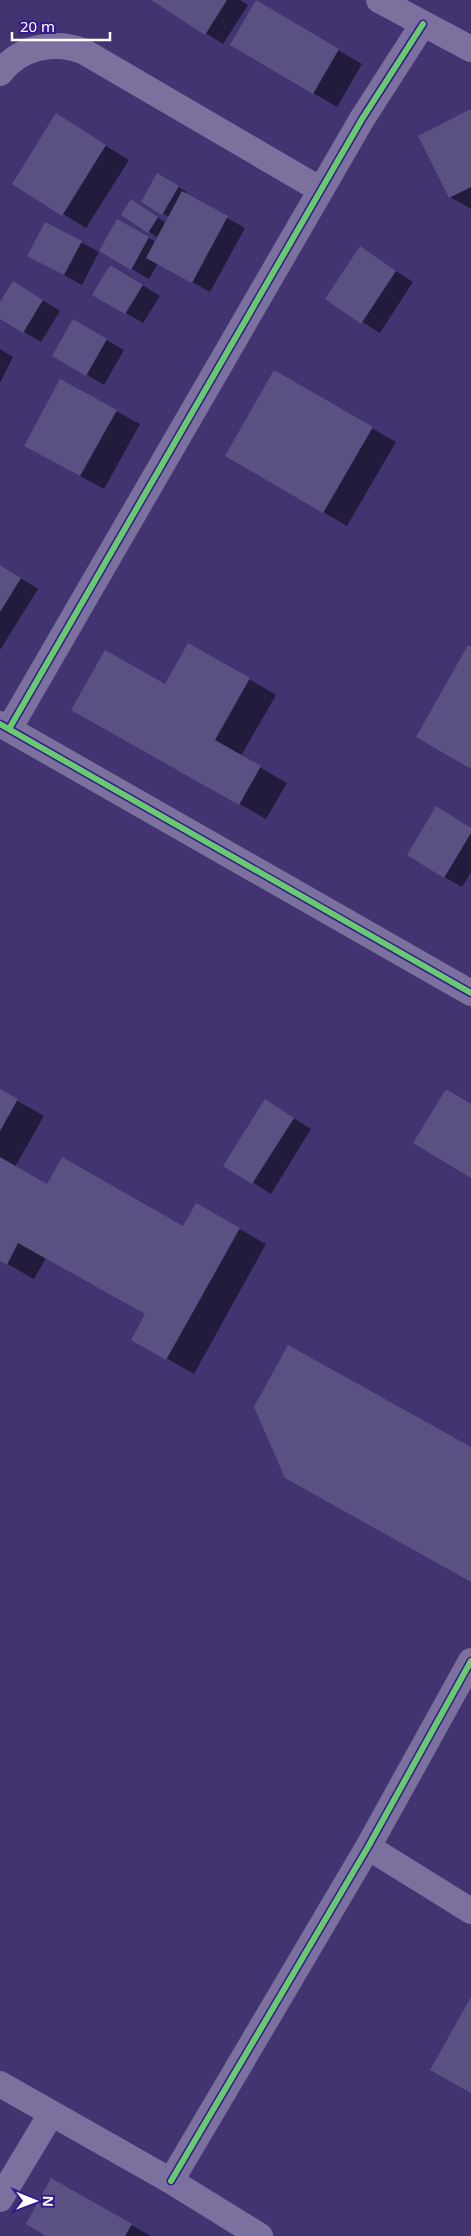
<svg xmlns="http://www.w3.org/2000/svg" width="471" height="2236" font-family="'Noto Sans',sans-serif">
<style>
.shadow{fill:#0007}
.building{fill:#5b5082}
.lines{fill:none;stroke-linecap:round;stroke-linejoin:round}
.minor{stroke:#7b709e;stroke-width:26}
.cycleway-casing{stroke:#341a8b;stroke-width:9}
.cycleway{stroke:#67ca6e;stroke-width:6}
</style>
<rect width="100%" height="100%" fill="#423471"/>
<path class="shadow" d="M153 0H240L248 5 223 44Z
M257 2 362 64 337 107 232 45Z
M471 110V209L450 197Z
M56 115 129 160 86 228 13 183Z
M158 175 187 192 186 195 245 228 210 292 158 263 149 279 101 251 117 221 156 242 158 238 149 232 141 206 166 223 169 217 143 202Z
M46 223 99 252 82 285 46 265Z
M360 248 413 282 380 333 326 299Z
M128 276 160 296 143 323 94 294Z
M31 293 60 311 41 342 0 318V304Z
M74 321 124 350 104 385 54 355Z
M0 349 13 357 0 383Z
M275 372 396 442 347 526 226 455Z
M116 411 140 424 104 489 49 459Z
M0 565 38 589 0 650Z
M189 644 276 695 241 756 287 783 266 819 73 709 165 686Z
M471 828V872L462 887 444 877Z
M0 1091 44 1116 15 1167 47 1186 184 1227 197 1205 266 1244 194 1374 132 1339 146 1314 46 1258 34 1279 0 1260Z
M266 1101 311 1129 271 1194 225 1165Z
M52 2180 151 2236H48Z"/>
<path class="building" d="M151 0H227L205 35Z
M256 0 339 49 313 94 230 45Z
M471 109V187L449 198 418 136Z
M56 113 106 145 62 216 12 184Z
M157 173 179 186 162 215 141 202Z
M182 191 228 216 192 283 146 258Z
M131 199 158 217 148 233 121 215Z
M117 219 149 237 131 270 99 251Z
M45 222 82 241 64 275 27 256Z
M360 246 396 271 361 324 325 299Z
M110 265 143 285 125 314 92 295Z
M13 281 43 300 23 333 0 319V302Z
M73 319 107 339 86 376 52 356Z
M274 370 373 427 323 513 225 456Z
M60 379 117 410 80 476 24 446Z
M0 565 21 578 0 612Z
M188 643 250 678 215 740 261 766 239 805 71 710 105 650 165 684Z
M468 645 471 647V769L416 737Z
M436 806 471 828V833L444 878 407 855Z
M0 1089 18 1099 0 1131Z
M446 1089 471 1104V1178L413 1143Z
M265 1099 294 1118 252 1184 223 1166Z
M0 1157 47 1184 62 1157 183 1226 196 1203 240 1228 166 1360 131 1340 145 1314 18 1243 7 1265 0 1261Z
M288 1345 471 1447V1582L285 1478 254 1407Z
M471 1997V2093L430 2070Z
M51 2178 132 2224 125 2236H46L26 2224Z"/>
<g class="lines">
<path class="minor" d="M379 0 471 49
M0 73C20 47 53 40 83 51L321 190
M0 724 471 993
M9 729 362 119 423 24
M368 1847 471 1911
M0 2084 171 2181 260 2236
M171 2181 368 1847 471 1661
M0 2199 51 2114"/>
<defs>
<path id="cycleway" d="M0 724 471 993
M9 729 362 119 423 24
M171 2181 368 1847 471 1661"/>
</defs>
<use href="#cycleway" class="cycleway-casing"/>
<use href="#cycleway" class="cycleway"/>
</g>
<g transform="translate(35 2201) rotate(91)" stroke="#341a8b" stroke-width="4" paint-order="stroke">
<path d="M0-4L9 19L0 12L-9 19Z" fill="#ffffff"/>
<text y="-8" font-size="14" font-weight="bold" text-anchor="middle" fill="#ffffff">N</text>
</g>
<path d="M12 32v8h98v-8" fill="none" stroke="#ffffff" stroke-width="2.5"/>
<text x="20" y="32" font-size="15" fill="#ffffff" stroke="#341a8b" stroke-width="4" paint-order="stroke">20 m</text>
</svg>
